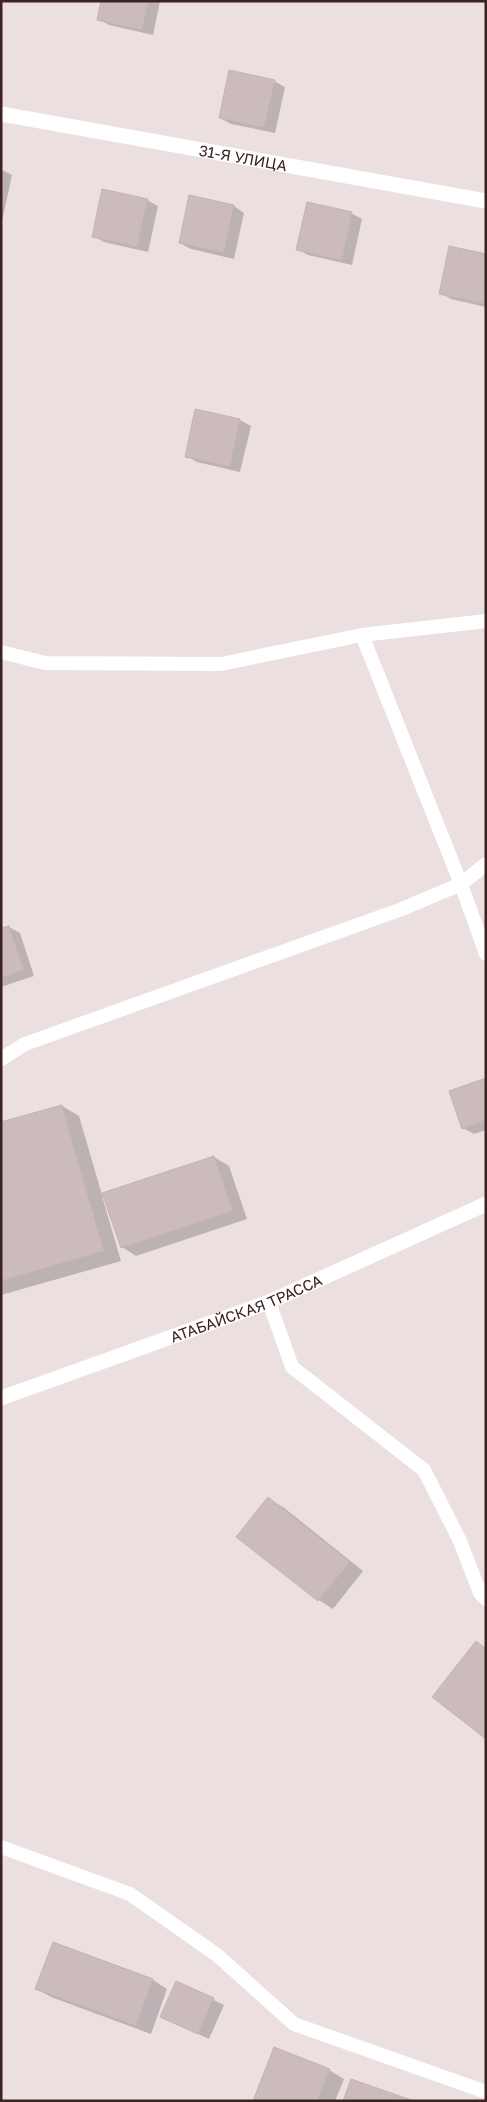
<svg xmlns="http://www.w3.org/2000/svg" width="487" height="2102" font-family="'Golos Text',sans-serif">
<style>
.shadow{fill:#0003}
.building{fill:#ccbbbd;stroke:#c5b2b3}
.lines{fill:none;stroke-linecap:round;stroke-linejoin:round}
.lane{stroke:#fff;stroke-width:14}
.street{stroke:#fff;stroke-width:15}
.secondary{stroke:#fff;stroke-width:15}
.labels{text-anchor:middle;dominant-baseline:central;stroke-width:5;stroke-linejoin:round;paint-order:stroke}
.street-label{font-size:15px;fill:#3c2220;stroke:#f8f0f1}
</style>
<rect width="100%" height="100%" fill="#ebdfe0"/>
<path class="shadow" d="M102 1H160L153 35 109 25 98 19Z
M274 81 285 87 275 133 231 124 220 118Z
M1 169 12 175 2 221 1 220Z
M190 197 234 206 244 213 234 259 191 249 180 243Z
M147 200 158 206 148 252 104 242 94 236Z
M351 213 362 219 352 265 308 255 298 249Z
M486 255V307L451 299 440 293Z
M196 410 240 420 251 426 240 472 197 462 186 456Z
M9 927 20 933 34 976 1 987V930Z
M486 1079V1130L474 1134 463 1128Z
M62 1106 79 1116 102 1195 214 1157 229 1166 247 1219 136 1256 122 1247 104 1196H102L121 1261 1 1295V1123Z
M268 1499 283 1507 363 1571 333 1609 319 1600 238 1536Z
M54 1943 153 1980 167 1989 151 2034 51 1997 37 1989Z
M177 1982 224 2005 209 2039 162 2017Z
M329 2070 344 2079 335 2101H254Z"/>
<path class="building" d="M101 1H149L142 30 97 20Z
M229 70 275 80 264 128 219 118Z
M102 189 148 199 137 247 92 237Z
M189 195 234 205 224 253 179 243Z
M307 202 352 212 342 260 296 250Z
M449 246 486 254 484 304 439 294Z
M195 409 240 419 230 467 185 457Z
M9 926 24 970 1 978V928Z
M486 1078V1120L462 1129 449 1091Z
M62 1105 104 1251 1 1281V1122Z
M214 1156 233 1211 121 1248 102 1193Z
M268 1497 350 1562 318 1601 236 1537Z
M476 1641 486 1649V1739L432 1697Z
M53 1942 153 1979 136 2026 35 1989Z
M176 1981 214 1998 198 2034 160 2017Z
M274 2047 330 2069 317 2101H253Z
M351 2079 414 2101H343Z"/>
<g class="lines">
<path class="lane" d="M362 635 461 884 486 954
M1 652 45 663 221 664 362 635 486 621
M1 1059 25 1044 402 909 461 884 486 864
M269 1302 292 1367 424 1470 460 1541 480 1593 486 1599
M1 1847 130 1894 217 1955 294 2024 486 2092"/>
<path class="street" id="s1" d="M1 114 486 201"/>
<path class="secondary" id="s2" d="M1 1398 269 1302 486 1204"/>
</g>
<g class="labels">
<g class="street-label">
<text stroke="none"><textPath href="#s1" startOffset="246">31-Я УЛИЦА</textPath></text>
<text stroke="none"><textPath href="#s2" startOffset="261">АТАБАЙСКАЯ ТРАССА</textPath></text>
</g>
</g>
<rect width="487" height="2102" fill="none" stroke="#3c2220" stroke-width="5"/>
</svg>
